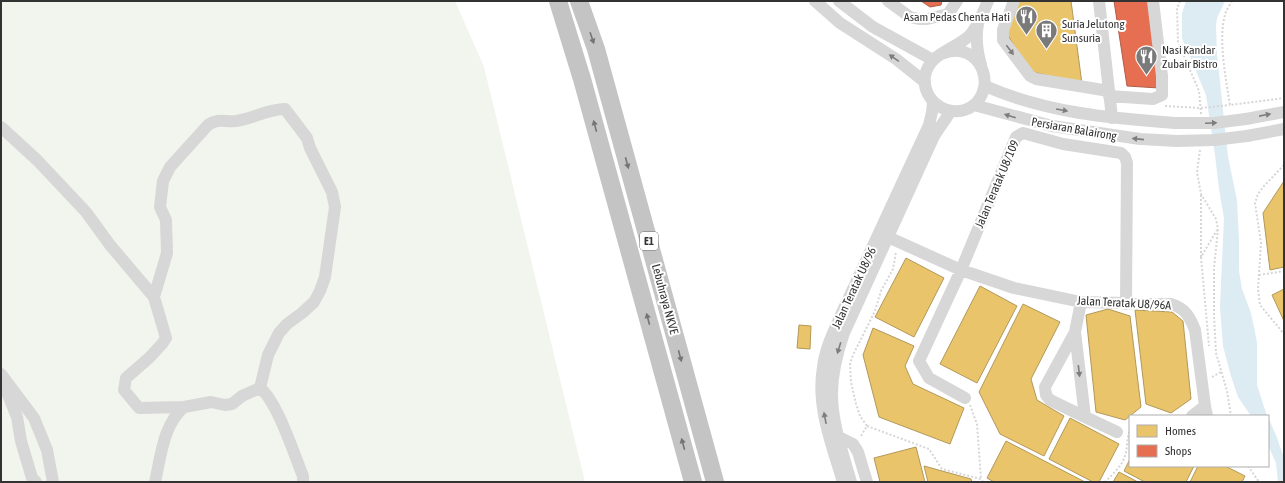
<svg xmlns="http://www.w3.org/2000/svg" width="1285" height="483" font-family="'Asap Condensed',sans-serif">
<style>
.green{fill:#f1f5ed}
.water{fill:#ddebf3}
.homes{fill:#e9c46a;stroke:#b2985a}
.shops{fill:#e76f51;stroke:#b15d48}
.lines{fill:none;stroke-linecap:round;stroke-linejoin:round}
.path{stroke:#d6d6d6;stroke-width:2;stroke-dasharray:2 2;stroke-linecap:butt}
.minor{stroke:#d7d7d7;stroke-width:12}
.highway{stroke:#c4c4c4;stroke-width:18}
.minor-bridge{stroke:#d7d7d7;stroke-width:12}
.oneway{fill:#747474}
.oneway2{fill:#7d7d7d}
.labels{text-anchor:middle;dominant-baseline:central;stroke-width:4;stroke-linejoin:round;paint-order:stroke}
.shield{fill:#fff;stroke:#707070;stroke-width:1}
.shield-label{font-size:11px;font-weight:bold;fill:#333}
.poi-label{font-size:12px;fill:#333;stroke:#fff;text-anchor:start}
.street-label{font-size:12px;fill:#333;stroke:#fff}
</style>
<rect width="100%" height="100%" fill="#fff"/>
<path class="green" d="M1 1H455L484 67 585 482H1Z"/>
<path class="water" d="M1186 1H1225L1217 18 1216 26 1217 54 1228 157 1237 200 1239 240V271L1242 289 1251 313 1257 342V385L1267 416H1251L1238 397 1231 376 1223 346 1220 307 1224 218 1219 189 1215 155 1206 95 1182 38V13Z
M1268 417 1276 435 1284 458V482H1278L1276 463 1268 445Z"/>
<path class="homes" d="M1020 1H1071L1082 84 1029 71 1006 32Z
M1284 181V267L1270 270 1263 213Z
M906 258 944 278 914 337 875 317Z
M980 286 1017 306 977 383 940 364Z
M1284 289V321L1272 295Z
M1023 304 1060 322 1031 379 1037 400 1064 416 1044 456 1000 434 979 392Z
M1108 309 1130 316 1141 407 1125 420 1096 412 1086 315Z
M1135 310 1172 312 1183 321 1191 399 1171 413 1146 404Z
M799 325 811 326 810 349 797 348Z
M873 328 914 346 905 366 913 384 964 408 950 444 879 417 863 355Z
M1070 418 1119 444 1099 482H1093L1049 459Z
M1006 441 1085 482H994L987 478Z
M916 447 925 482H880L874 458Z
M1130 459V466H1194L1186 482H1145L1124 471Z
M924 466 971 479 972 482H928Z
M1198 466H1225L1245 476 1242 482H1190Z
M1119 472 1138 482H1113Z"/>
<path class="shops" d="M921 1H942L941 5 930 7Z
M1114 1H1148L1159 88 1127 86Z"/>
<g class="lines">
<path class="path" d="M1180 1 1177 8 1178 42 1199 91 1201 114
M1232 1C1230 5 1226 10 1225 15 1218 39 1226 80 1230 105L1284 98
M1165 106 1201 108 1230 105
M1200 150 1197 172 1201 194 1216 219 1218 229 1214 268V315L1216 353 1227 391 1231 416
M1284 165 1264 186 1258 194 1255 203 1261 243 1258 289 1260 305 1284 334
M1201 195V257L1217 230
M1201 257 1209 346
M1259 275 1284 271
M1212 377 1221 372
M970 405 977 424 981 479
M867 426 929 449 942 469 981 479 983 482
M861 436 867 426 860 416 856 404 851 382 850 364 853 355 875 311 881 291 893 269 896 252
M1248 466 1259 482
M1105 482C1112 475 1122 466 1125 456 1128 448 1126 439 1130 430"/>
<path class="minor" d="M815 1 840 23 896 59 925 82
M839 1 873 27 933 60
M888 1 910 17 919 19H927L948 14 957 1
M1014 1 1003 30V40L1030 76 1036 79 1109 91
M1099 1 1112 118
M978 24C975 39 977 51 981 65
M941 54C947 52 952 50 959 51 984 54 994 88 974 105 952 122 921 102 925 76 929 52 958 49 971 34 979 24 983 12 988 1
M985 86C1047 113 1109 118 1175 123
M1109 96 1153 99 1162 95V76L1153 1
M974 105 1052 126 1140 139 1177 141
M1246 119 1284 112
M1 127 37 160 86 212 110 245 154 297 166 338 162 344 149 358 126 378 124 390 139 408 184 407 211 402 225 405 232 404 242 396 260 388C277 401 294 454 303 476V482
M1247 136 1284 129
M879 233 961 270 1014 288 1081 302 1171 304C1185 308 1190 317 1195 330L1205 406 1207 416
M154 297 167 253 166 220 160 207 163 181 170 167 208 125C218 118 225 122 236 121 253 119 267 109 285 109L307 138 310 148 332 192 335 207 325 277 320 291 314 302 302 313 287 324 279 333 268 355 260 388
M1075 332 1045 387 1046 395 1050 400 1085 417 1075 332 1081 302
M1 374 34 418 47 450 53 482
M4 385 17 417 21 441 32 478 36 482
M965 398 929 378 919 361 961 270 1016 137 1023 133 1063 144 1121 153 1125 157 1127 163 1126 304
M1192 416 1205 406
M1085 417 1117 432
M839 437 853 444 858 452 867 482
M155 482C161 456 163 425 184 407
M843 482C832 445 816 406 823 367 825 349 833 333 840 317L929 125 932 112 933 102
M851 482C843 454 832 423 832 394 832 373 837 353 844 333L934 136 951 111"/>
<path class="highway" d="M558 1 582 79 693 482
M579 1 596 49 715 482"/>
<path class="minor-bridge" d="M1175 123H1214L1246 119
M1177 141 1214 140 1247 136"/>
</g>
<defs><path id="oneway-solid" d="M-6-.8H1V-3.2L6.5 0L1 3.2V.8H-6Z"/></defs>
<g class="oneway">
<use href="#oneway-solid" transform="translate(592 38) rotate(71)"/>
<use href="#oneway-solid" transform="translate(595 126) rotate(-105)"/>
<use href="#oneway-solid" transform="translate(627 163) rotate(75)"/>
<use href="#oneway-solid" transform="translate(648 319) rotate(-105)"/>
<use href="#oneway-solid" transform="translate(680 356) rotate(75)"/>
<use href="#oneway-solid" transform="translate(683 444) rotate(-105)"/>
</g>
<g class="oneway2">
<use href="#oneway-solid" transform="translate(1010 50) rotate(53)"/>
<use href="#oneway-solid" transform="translate(894 58) rotate(-145)"/>
<use href="#oneway-solid" transform="translate(1062 110) rotate(10)"/>
<use href="#oneway-solid" transform="translate(1265 115) rotate(-11)"/>
<use href="#oneway-solid" transform="translate(1010 116) rotate(-163)"/>
<use href="#oneway-solid" transform="translate(1211 123) rotate(-3)"/>
<use href="#oneway-solid" transform="translate(1138 139) rotate(-174)"/>
<use href="#oneway-solid" transform="translate(839 348) rotate(107)"/>
<use href="#oneway-solid" transform="translate(1079 371) rotate(83)"/>
<use href="#oneway-solid" transform="translate(825 418) rotate(-101)"/>
</g>
<defs>
<symbol id="restaurant-pin" viewBox="-11 -11 22 30"><path d="M0 17L-7.5 6A9.5 9.5 0 1 1 7.5 6Z" fill="#7a7a7a" stroke="#fff"/><path d="M-5-6h1v4h1v-4h1v4h1v-4h1v5L-1.5 .5V6h-2V.5L-5-1ZM5-6V6H3V1.5H1.5Q1.5-4 5-6Z" fill="#fff"/></symbol>
<symbol id="building-pin" viewBox="-11 -11 22 30"><path d="M0 17L-7.5 6A9.5 9.5 0 1 1 7.5 6Z" fill="#7a7a7a" stroke="#fff"/><path d="M-4-6H4V6H1V3H-1V6H-4ZM-2.5-4.3h1.7v1.8h-1.7ZM.8-4.3h1.7v1.8H.8ZM-2.5-1h1.7V.8h-1.7ZM.8-1h1.7V.8H.8Z" fill="#fff"/></symbol>
</defs>
<g fill-rule="evenodd">
<use href="#restaurant-pin" x="1014" y="4" width="25" height="34"/>
<use href="#building-pin" x="1034" y="18" width="25" height="34"/>
<use href="#restaurant-pin" x="1134" y="44" width="25" height="34"/>
</g>
<g class="labels">
<rect class="shield" x="640" y="232" width="18" height="18" rx="3"/>
<g class="shield-label">
<text x="649" y="241">E1</text>
</g>
<g class="poi-label">
<text x="1010" y="17" text-anchor="end">Asam Pedas Chenta Hati</text>
<text x="1062" y="24">Suria Jelutong<tspan x="1062" dy="14">Sunsuria</tspan></text>
<text x="1162" y="50">Nasi Kandar<tspan x="1162" dy="14">Zubair Bistro</tspan></text>
</g>
<g class="street-label">
<text transform="translate(1074 129) rotate(10)">Persiaran Balairong</text>
<text transform="translate(997 184) rotate(-67)">Jalan Teratak U8/109</text>
<text transform="translate(854 288) rotate(-65)">Jalan Teratak U8/96</text>
<text transform="translate(665 299) rotate(75)">Lebuhraya NKVE</text>
<text transform="translate(1124 303) rotate(3)">Jalan Teratak U8/96A</text>
</g>
</g>
<rect width="1285" height="483" fill="none" stroke="#333333" stroke-width="4"/>
<rect x="1129" y="415" width="140" height="52" fill="#ffffff" stroke="#adadad"/>
<rect x="1137" y="425" width="20" height="12" fill="#e9c46a" stroke="#adadad"/>
<text x="1165" y="435" font-size="12" fill="#333333">Homes</text>
<rect x="1137" y="445" width="20" height="12" fill="#e76f51" stroke="#adadad"/>
<text x="1165" y="455" font-size="12" fill="#333333">Shops</text>
</svg>
